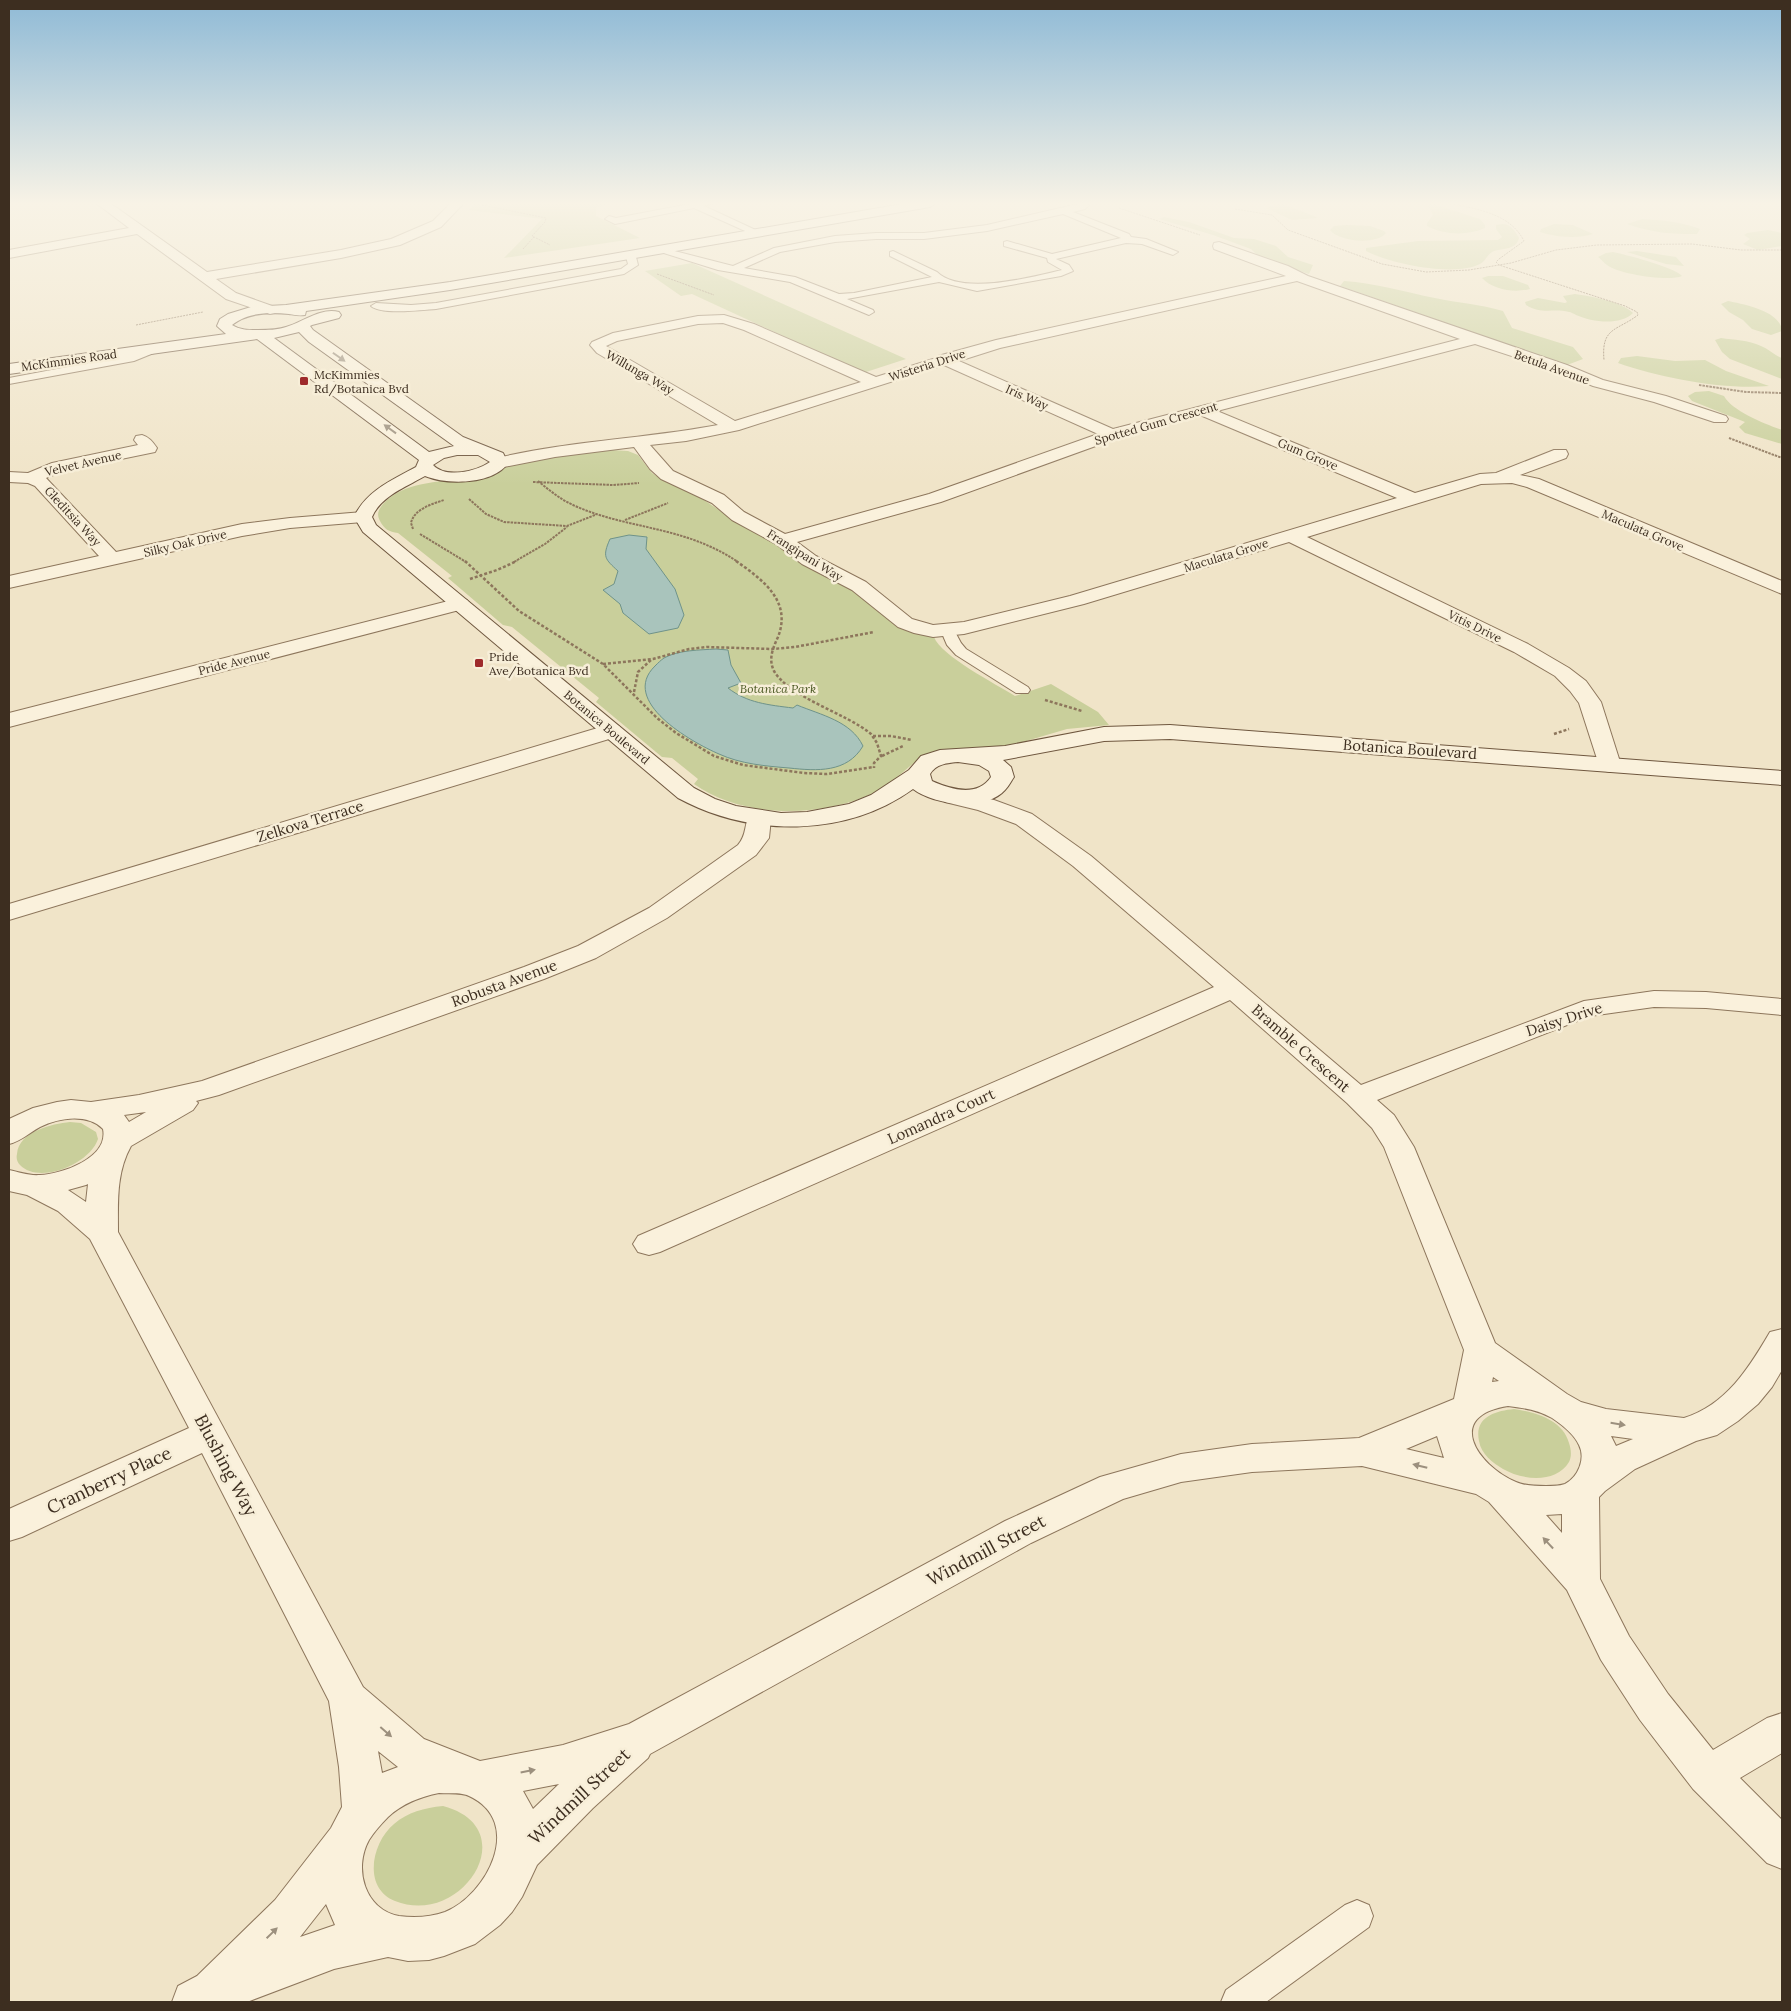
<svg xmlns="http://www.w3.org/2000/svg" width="1791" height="2011" font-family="Lora,serif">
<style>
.green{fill:#c9cf9b}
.water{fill:#a9c4bc;stroke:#6f938a}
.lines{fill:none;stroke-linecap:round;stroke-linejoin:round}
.lane-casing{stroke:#8d765c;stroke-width:2}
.street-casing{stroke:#8d765c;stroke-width:2}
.secondary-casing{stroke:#6f573f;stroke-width:2}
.path-far2{stroke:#8d765c;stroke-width:1;stroke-dasharray:2 1;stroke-linecap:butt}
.path-far1{stroke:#8d765c;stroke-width:2;stroke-dasharray:2.5 1;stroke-linecap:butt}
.path{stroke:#8d765c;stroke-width:2.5;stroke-dasharray:3 2;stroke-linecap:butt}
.lane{fill:#faf1dc;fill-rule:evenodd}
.street{fill:#faf1dc;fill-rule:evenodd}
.secondary{fill:#faf1dc;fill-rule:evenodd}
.oneway{fill:#9c907e}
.poi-dot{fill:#9e2a2b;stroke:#f7eed8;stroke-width:2}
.labels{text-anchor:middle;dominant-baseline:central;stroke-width:5;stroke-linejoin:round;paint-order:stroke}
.far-street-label{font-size:12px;fill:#3d2e20;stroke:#f7eed8}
.far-poi-label{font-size:12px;fill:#3d2e20;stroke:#f7eed8;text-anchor:start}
.far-park-label{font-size:12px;font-style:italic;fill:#4d5a26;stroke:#f7eed8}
.street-label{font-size:15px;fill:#3d2e20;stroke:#f7eed8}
.near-street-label{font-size:18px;fill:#3d2e20;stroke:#f7eed8}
</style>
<rect width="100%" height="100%" fill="#f0e4c8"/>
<path class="green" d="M477 203H610L596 208V216L640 238 504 258 542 219 469 210Z
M1281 204C1289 206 1310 214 1318 218L1292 220 1266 208Z
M1433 204 1480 219 1485 225V228C1467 236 1444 235 1427 226V223L1433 215 1428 205Z
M1164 217 1189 222 1234 238 1254 239 1276 246 1288 257 1313 265 1309 274 1260 258 1251 249 1213 235 1159 219Z
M1642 219C1662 220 1682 222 1700 229L1697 234C1671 234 1652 233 1627 224Z
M1502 224C1511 224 1515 231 1519 238 1516 250 1504 248 1494 251 1487 254 1486 261 1480 264 1454 277 1391 264 1366 251V248L1418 241 1498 240 1502 237 1496 229V225Z
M1554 224 1573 225 1593 234C1578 239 1554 237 1540 232L1541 229Z
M1347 225 1370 226 1384 231 1386 233C1377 245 1339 242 1330 230L1334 226Z
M1768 230 1782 233V246L1758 250 1743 244 1750 239 1744 235 1747 233Z
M1637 251 1676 257 1684 266 1666 264 1627 252Z
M1613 252C1627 255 1674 267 1682 276 1669 282 1618 274 1607 265 1604 263 1601 259 1598 257L1606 253Z
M692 263 906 359 863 373 692 294 681 296 645 271Z
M1488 276H1503L1528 285 1530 289C1515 293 1493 290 1482 278Z
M1344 281C1376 283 1404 292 1435 298 1458 303 1480 304 1503 311L1512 328 1573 347 1583 359 1567 365 1340 286Z
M1575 294C1590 296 1622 302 1633 313 1620 326 1592 322 1576 315 1574 314 1571 312 1569 312 1553 308 1542 315 1526 305L1525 302 1538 298 1565 303 1567 302 1563 296Z
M1728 301C1743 304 1781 311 1782 331L1771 335 1752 329 1743 320 1729 312 1721 304Z
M1721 338C1734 340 1748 340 1761 346 1769 349 1774 355 1782 358V379L1730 359 1722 352 1715 340Z
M1637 356 1675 361 1705 360 1726 371 1769 386C1724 390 1661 378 1618 363L1621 358Z
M1709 391 1724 396C1732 411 1765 424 1782 430V444L1745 433 1739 427 1745 422 1692 401 1688 396 1695 392Z
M611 450 628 451 638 455 652 473 664 481 698 496 743 526 776 542 801 563 854 591 897 626 907 631 934 637C941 656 996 684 1015 696L1051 684 1098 712 1109 725 1067 729 1006 747 925 756C907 765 895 783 876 792 821 818 744 819 694 784L698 779 672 758 662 757 596 702 599 698 512 627 503 625 448 578 452 576 398 533C389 532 384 529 380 521 376 514 379 509 383 504 404 481 438 483 465 478 487 474 509 465 531 460 557 454 585 453 611 450Z
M70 1122 81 1123 96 1132 98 1139C90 1164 39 1185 20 1165 17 1162 16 1158 17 1154 19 1131 52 1124 70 1122Z
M1514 1409C1535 1412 1563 1420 1569 1443 1571 1449 1572 1456 1569 1462 1556 1484 1522 1480 1503 1469 1493 1463 1481 1454 1479 1441 1474 1417 1495 1411 1514 1409Z
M443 1806C526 1828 462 1928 395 1901 362 1888 372 1842 394 1824 408 1812 424 1808 443 1806Z"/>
<path class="water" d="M629 535 647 537 646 549 675 589 684 615 678 628 649 634 623 613 620 604 603 590 614 584 618 571C605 559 602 557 610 539Z
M716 649 728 650 731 665 741 683 728 688C747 703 769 705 793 708L797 705C821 715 851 721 863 746 847 773 817 771 789 768 765 766 741 764 719 754 691 742 619 701 655 666 658 663 661 660 664 658 678 650 700 650 716 649Z"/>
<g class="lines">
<defs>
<path id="lane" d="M695 203H713L704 206 762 233 760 235H754L694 208 615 224 605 219 609 216 616 218Z
M1082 203 1089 205 1085 209 1073 212 1129 234 1131 237 1146 239 1178 252 1173 255 1142 244 1126 243 1056 259 1069 265 1073 271 1061 276 977 291 939 282 847 299 873 310 874 312 869 315 790 282 718 270 654 250 659 247 733 266 774 248 835 236 876 233H924L987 225ZM1063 214 1121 238 1052 254 1007 241 1004 242V246L1047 258 1048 262 1062 270C1033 277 961 296 937 272L893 251 890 252V256L932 277 854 293 839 294 795 277 744 268 780 252 835 242 876 239H924L987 231Z
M631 254 636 257 638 265 624 274 436 309C422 310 381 315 371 306L376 303 411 305 436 303 621 269 628 264 626 257Z
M162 343 167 346 166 348 134 361 9 384V378L131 355Z
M948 627 953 628 961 643 966 649 1028 687 1030 690 1028 693H1016L956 655 947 645 941 631 943 628Z
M1357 1900 1369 1905 1373 1916 1369 1927 1266 2002H1221L1226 1990 1345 1905Z"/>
<path id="street" d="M96 203H110L207 272 341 250 391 239 433 221 451 203H464L441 227 400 245 341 258 216 279 236 293 275 307 277 310 275 313 270 314 226 299 137 234 9 258V250L129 228Z
M1219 242 1288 266 1308 276 1567 365 1603 380 1666 396 1726 416 1728 419 1726 422H1714L1654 402 1593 386 1557 371 1475 344 1217 411 1415 493 1480 474 1496 473 1554 450H1566L1568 454 1566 458 1520 475 1539 479 1782 581V594L1527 487 1512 483 1481 484 1307 537 1528 644 1569 668 1586 681 1601 702 1621 765 1618 770 1610 772 1602 770 1599 765 1579 703 1570 691 1555 676 1514 652 1289 542 1084 604 964 634 933 637 914 633 898 627 852 590 802 564 776 544 732 520 712 503 661 479 650 469 634 447 555 457 499 468 493 467 490 463 493 459C567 441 643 439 718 425L597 353 590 345 592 342 613 333 698 316 724 315 754 324 876 377 936 358 938 356 996 340 1286 276 1214 249 1213 246 1214 243ZM1297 281 1460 339 1113 429 959 361 1000 348ZM723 323 744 330 861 382 735 421 606 346 617 341 698 324ZM944 365 1098 434 929 494 785 534 744 512 724 495 673 471 650 445 686 441 739 430ZM1200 415 1397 498 1070 596 964 622 933 625 912 619 866 582 816 556 797 542 941 502 1140 430Z
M142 435C149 437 153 442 157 448L155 452 63 471 46 478 116 552 242 524 290 518 363 512 369 513 372 517 369 521 363 522 290 528 242 536 9 588V576L99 556 35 486 28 483 9 482V472L28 473 52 463 138 445 134 440 136 436Z
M460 598 467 600 470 604 467 608 9 727V713Z
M611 724 619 726 622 731 619 736 9 920V904Z
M953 790 994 800 1032 814 1091 856 1361 1085 1584 1001 1654 991 1706 992 1782 999V1015L1706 1008 1654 1007 1590 1016 1377 1100 1394 1115 1414 1147 1495 1343 1567 1394 1581 1402 1606 1409 1684 1418C1726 1405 1749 1368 1770 1332L1782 1329V1370L1772 1387 1758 1404 1738 1421 1717 1435 1696 1441 1635 1469 1605 1491 1599 1497 1600 1579 1629 1636 1668 1694 1713 1750 1767 1718 1782 1713V1753L1740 1778 1782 1820V1869L1767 1863 1693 1789 1640 1720 1601 1660 1567 1590 1489 1502 1476 1494 1362 1466 1252 1472 1181 1482 1123 1499 1031 1543 650 1754 648 1758 593 1808 537 1865 522 1897 512 1912 500 1925 475 1944 444 1956 429 1960 408 1961 388 1957 334 1969 247 2002H172L178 1986 197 1976 275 1900 331 1828 342 1807 339 1767 329 1701 202 1453 22 1537 9 1541V1509L189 1428 90 1239 58 1211 27 1195 9 1191V1170C19 1172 29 1176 40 1175 62 1174 109 1158 103 1129 87 1113 59 1118 40 1127 29 1133 21 1141 9 1144V1119L33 1108 57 1102 71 1100 91 1102 139 1095 202 1081 524 967 578 946 649 908 738 845C748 833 743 824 751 813L759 811 767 813 771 818 769 838 756 855 667 918 596 958 544 979 219 1095 196 1101 198 1103 193 1110 131 1146C116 1173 118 1202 118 1232L363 1687 424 1739 480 1761 563 1745 629 1724 1005 1521 1100 1477 1181 1454 1252 1444 1359 1438 1454 1399 1464 1350 1384 1147 1372 1128 1347 1103 1230 1000 660 1252 649 1255 638 1252 633 1244 638 1236 1214 987 1073 866 1016 824 978 810 945 802 941 797 945 792ZM146 1112 129 1122 124 1115ZM88 1184 86 1202 68 1190 86 1185ZM1493 1377 1499 1381 1492 1382ZM1508 1406C1524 1408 1538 1410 1552 1418 1561 1424 1574 1434 1579 1445 1586 1459 1578 1477 1565 1484 1559 1486 1552 1486 1546 1486 1536 1486 1525 1486 1516 1482 1477 1465 1444 1416 1508 1406ZM1437 1436 1444 1458 1406 1449ZM1611 1436 1633 1439 1616 1446ZM1562 1514V1533L1546 1515ZM378 1751 398 1767 382 1773ZM559 1784 533 1809 523 1791ZM439 1793C448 1794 461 1792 469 1796 525 1822 487 1895 445 1912 431 1917 414 1918 399 1916 365 1910 353 1869 369 1840 374 1832 381 1824 388 1817 403 1803 420 1797 439 1793ZM326 1904 335 1925 300 1937Z"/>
<path id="secondary" d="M908 203H936L930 207 450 290 306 311 305 315C299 316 295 315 289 314 270 312 248 312 232 325 240 330 248 330 258 330 268 330 277 330 286 327 303 322 321 307 339 312L341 315 339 318 312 325 310 326 313 330 463 437 503 453 508 463C493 485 447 485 425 476 406 487 381 496 372 517L376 525 694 788 715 799 736 806 781 813 807 812 849 804 871 795 909 770 921 756 940 750 1005 746 1104 727 1170 725 1782 771V785L1170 739 1104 741 1003 760 1011 767 1014 777C1011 781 1009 786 1005 790 985 812 934 805 913 789 845 838 750 837 678 798L363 532 354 517C366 491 392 480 416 467L419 460 257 339 9 374V364L226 334 217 326 220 319 228 314 251 307 286 305 450 282ZM299 332 309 342 454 446 429 452 274 338ZM457 455H478L490 462C477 471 446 479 433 465L444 458ZM958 762 979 765 989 771 991 777C977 798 950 789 932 781L930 774C936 764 947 763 958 762Z"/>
</defs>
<use href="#lane" class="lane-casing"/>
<use href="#street" class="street-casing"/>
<use href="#secondary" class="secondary-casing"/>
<path class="path-far2" d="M1448 203C1476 209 1510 213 1524 241L1499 259 1496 262 1499 265 1625 306 1637 312 1638 315C1617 331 1601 327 1604 360
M482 205 546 218 545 222 532 236 550 245
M1119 208 1200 235
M1235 209 1272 215 1288 230 1382 264 1426 272 1469 270 1511 263 1556 250 1597 245 1692 244 1741 250H1782
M523 249 534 237
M657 274 714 295
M136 325 203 312"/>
<path class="path-far1" d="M1699 385 1746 392 1782 393
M1729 438 1782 458
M538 481C549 490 560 499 573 505 628 530 683 525 738 562
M533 482 613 485 639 483
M469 499 486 514 504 522 567 526 595 515
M625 520 668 503
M413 529 411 523C414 509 432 504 444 500
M420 534 466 562
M514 562 545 544 567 527"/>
<path class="path" d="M465 561 519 611 603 664 657 718 676 733 714 756 743 765 804 773 827 774 874 767
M736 561C763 580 792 601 778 637 773 648 768 659 774 671 790 698 846 713 871 734L877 743 881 756 874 763V768
M470 579 497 570 517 561
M603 664 653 659 689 649 707 647 772 649 795 647 874 632
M634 692 638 672 652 659
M1045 700 1082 711
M1554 734 1569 729
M873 736H891L912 740
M882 756 903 746"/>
<use href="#lane" class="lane"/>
<use href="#street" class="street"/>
<use href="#secondary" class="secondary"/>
</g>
<defs><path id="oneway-solid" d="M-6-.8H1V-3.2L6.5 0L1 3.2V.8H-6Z" transform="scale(1.25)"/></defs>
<g class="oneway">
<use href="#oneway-solid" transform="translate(339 357) rotate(35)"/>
<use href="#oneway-solid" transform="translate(390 429) rotate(-144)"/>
<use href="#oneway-solid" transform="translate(1618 1424) rotate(9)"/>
<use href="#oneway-solid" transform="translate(1420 1466) rotate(-166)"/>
<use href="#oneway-solid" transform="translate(1548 1543) rotate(-133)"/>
<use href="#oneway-solid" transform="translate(386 1732) rotate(41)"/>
<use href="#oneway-solid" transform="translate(528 1771) rotate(-11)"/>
<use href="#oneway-solid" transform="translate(272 1933) rotate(-44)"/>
</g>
<linearGradient id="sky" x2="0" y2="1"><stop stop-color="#8fbad6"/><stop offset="0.42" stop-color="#f8f3e6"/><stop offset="1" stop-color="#f8f3e6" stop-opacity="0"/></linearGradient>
<rect width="1791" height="485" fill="url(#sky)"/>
<g class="poi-dot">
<rect x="299" y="376" width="10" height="10" rx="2.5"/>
<rect x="474" y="658" width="10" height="10" rx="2.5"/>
</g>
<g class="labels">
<g class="far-street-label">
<text transform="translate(69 360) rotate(-8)">McKimmies Road</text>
<text transform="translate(927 365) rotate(-18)">Wisteria Drive</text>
<text transform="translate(1552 367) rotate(20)">Betula Avenue</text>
<text transform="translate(640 372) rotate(30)">Willunga Way</text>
<text transform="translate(1027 397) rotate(24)">Iris Way</text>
<text transform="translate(1156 423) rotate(-16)">Spotted Gum Crescent</text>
<text transform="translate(1308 454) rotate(23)">Gum Grove</text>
<text transform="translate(83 463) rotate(-13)">Velvet Avenue</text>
<text transform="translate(73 516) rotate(47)">Gleditsia Way</text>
<text transform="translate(1643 530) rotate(23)">Maculata Grove</text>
<text transform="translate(185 543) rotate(-13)">Silky Oak Drive</text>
<text transform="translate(805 555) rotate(32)">Frangipani Way</text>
<text transform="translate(1226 555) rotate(-17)">Maculata Grove</text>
<text transform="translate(1475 626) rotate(26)">Vitis Drive</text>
<text transform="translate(234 662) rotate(-14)">Pride Avenue</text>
<text transform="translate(607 727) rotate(40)">Botanica Boulevard</text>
</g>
<g class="far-poi-label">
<text x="314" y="374">McKimmies<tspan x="314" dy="14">Rd/Botanica Bvd</tspan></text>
<text x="489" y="656">Pride<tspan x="489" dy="14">Ave/Botanica Bvd</tspan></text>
</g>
<g class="far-park-label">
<text x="778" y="688">Botanica Park</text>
</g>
<g class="street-label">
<text transform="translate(1410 749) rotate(4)">Botanica Boulevard</text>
<text transform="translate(310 821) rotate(-17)">Zelkova Terrace</text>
<text transform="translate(504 983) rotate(-20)">Robusta Avenue</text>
<text transform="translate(1564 1019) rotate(-18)">Daisy Drive</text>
<text transform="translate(1301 1048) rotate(41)">Bramble Crescent</text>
<text transform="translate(941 1116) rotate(-24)">Lomandra Court</text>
</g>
<g class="near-street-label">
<text transform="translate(226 1465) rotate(62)">Blushing Way</text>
<text transform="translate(109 1480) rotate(-25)">Cranberry Place</text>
<text transform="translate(986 1550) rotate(-28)">Windmill Street</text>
<text transform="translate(579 1796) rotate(-43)">Windmill Street</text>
</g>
</g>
<rect width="1791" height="2011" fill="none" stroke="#3d2e20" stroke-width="20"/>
</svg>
